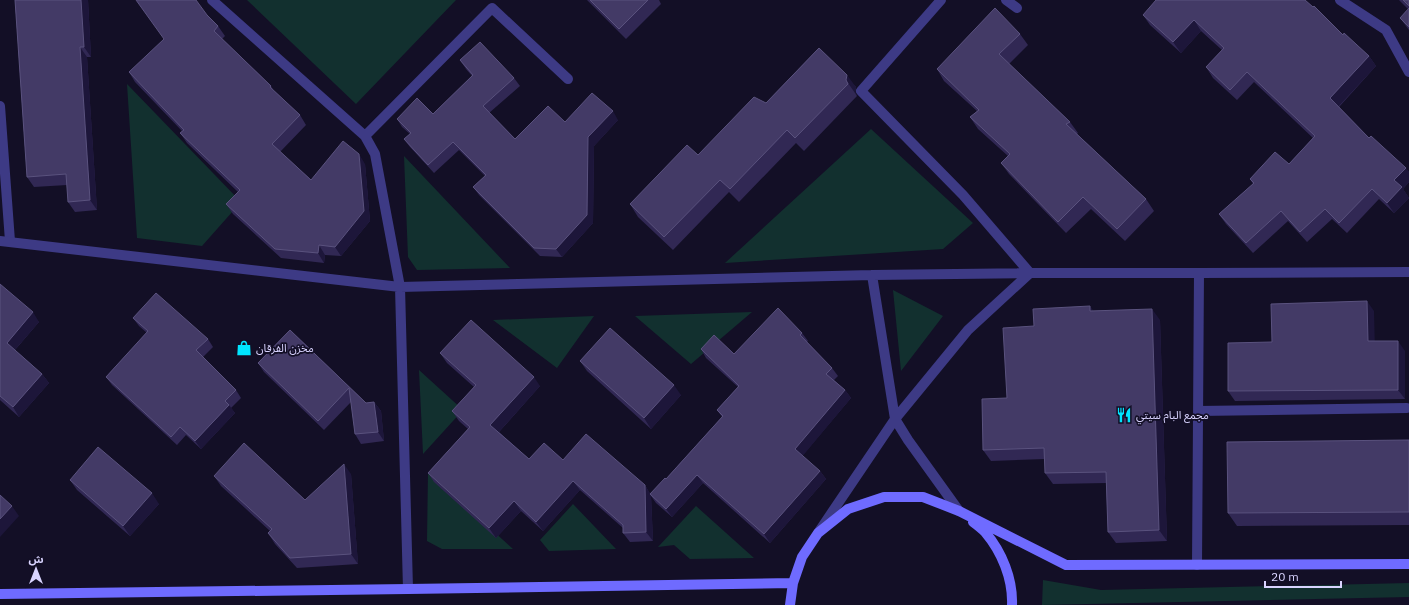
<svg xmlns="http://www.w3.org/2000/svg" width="1409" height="605" font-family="'IBM Plex Sans','Noto Sans Arabic',sans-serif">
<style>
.green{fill:#12302f}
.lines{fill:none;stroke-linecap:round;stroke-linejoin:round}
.lane{stroke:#3d3a85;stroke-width:10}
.street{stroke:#3d3a85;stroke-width:10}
.secondary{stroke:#6f6bff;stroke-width:10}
.wall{fill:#312854}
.shaded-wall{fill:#1d163a}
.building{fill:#433a66;stroke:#5a527e}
.labels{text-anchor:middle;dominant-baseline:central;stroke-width:3.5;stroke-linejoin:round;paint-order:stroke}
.poi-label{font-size:11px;fill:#d9d4ff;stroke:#130f26;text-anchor:start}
</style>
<rect width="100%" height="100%" fill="#130f26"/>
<path class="green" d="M247 0H456L356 104Z
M127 84 241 202 202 246 137 238Z
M871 129 973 223 943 249 725 263Z
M404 156 510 268 417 270 408 257Z
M893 290 943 316 901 371Z
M752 312 691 364 635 316Z
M594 316 557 368 493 320Z
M419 370 463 410 423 454Z
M428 472 513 549H442L427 541Z
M573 504 616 549 549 551 540 540Z
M696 506 754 558 690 559 674 545 658 547Z
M1043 580 1101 590 1409 583V597L1042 605Z"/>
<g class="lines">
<path class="lane" d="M0 106 10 241"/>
<path class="street" d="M212 0 365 136 375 154 400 287 408 589
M1006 0 1017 8
M1340 0 1386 30 1409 72
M365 136 492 8 568 79
M0 241 400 287 872 275 1030 273 963 195 861 91 941 0
M1198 411 1407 408
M959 511 908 440 895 419 968 330 1030 273H1199L1409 272
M820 530 895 419 872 275
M1197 565 1199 273"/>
<path class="secondary" d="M973 522C977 525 982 529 985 532 1002 552 1013 579 1012 605
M0 594 408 589 793 583
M790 605 793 583 802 557 818 533 848 509 884 497H923L959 511 1066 565 1409 564"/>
</g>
<path class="wall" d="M15 0H88L91 57H87L97 210 75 212 68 202 67 185 34 187 27 177Z
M587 0H659L661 4 626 39Z
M1399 0H1409V30L1400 18 1408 9Z
M207 15 218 26 225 36 222 39 271 86 274 91 300 115 306 125 280 152 311 180 365 164 370 221 341 256 325 255 324 263 281 258 233 214 226 204 238 192 187 143 180 133 182 131 135 82 129 72Z
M1143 15 1343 35 1369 56 1376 66 1339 107 1369 138 1409 172V182L1403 189 1409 198 1394 213 1379 199 1347 233 1332 219 1307 242 1288 221 1253 253 1226 224 1219 214 1253 184 1250 179 1289 164 1313 138 1254 82 1237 100 1213 78 1206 67 1222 50 1201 31 1181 53 1150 25Z
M1020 34 1028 45 1009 64 1070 122 1078 133 1077 134 1146 199 1154 211 1125 241 1091 209 1066 233 1009 174 1001 163 1008 156 978 129 970 117 977 111 944 81 937 69Z
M819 48 856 87 855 92 857 96 804 151 796 143 739 202 729 192 673 250 638 217 630 204 698 155 766 103Z
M460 60 514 78 520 86 489 113 515 139 565 122 618 120 594 146 593 223 562 257 540 256 479 195 473 187 485 176 459 150 434 173 410 147 404 139 410 134 402 127 397 119 433 114 472 76 466 69Z
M0 284 39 322 15 350 42 374 49 383 19 417 0 400Z
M1093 311 1160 320 1167 541 1116 543 1108 532 1106 483 1053 484 1045 473V459L991 461 983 450 1007 398 1034 326Z
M1374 311V341L1405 351V399L1235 401 1228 391 1272 342Z
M133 318 208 339 213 347 203 357 236 390 241 398 231 408 235 413 201 449 186 435 177 445 112 385 106 377 147 333 139 326Z
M290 330 366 403 374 402 381 411 384 441 361 444 355 434 351 402 324 430 264 372 258 363Z
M802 333 808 341 807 342 832 368 838 376 834 380 845 390 851 398 802 456 820 471 826 479 770 543 703 483 672 517 656 503 651 496 653 541 630 542 623 533V528L580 490 543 531 521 511 496 538 434 482 428 473 468 429 459 421 452 411 474 387 447 363 440 353 540 386 499 432 529 459 563 460 645 485 650 494 666 479 722 417 717 410 738 387 706 358 701 349 734 354Z
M580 361 681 395 651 429 587 371Z
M1409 440V525L1237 526 1228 513Z
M351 474 358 564 297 568 275 544 268 533 270 531 221 486 214 476 305 500Z
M70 480 159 504 130 536 77 490Z"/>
<path class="shaded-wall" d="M81 0H88L91 57 84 47Z
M1194 20 1201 31 1181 53 1173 42Z
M80 47 87 57 97 210 90 200Z
M1369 56 1376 66 1337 108 1330 98Z
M847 75 856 87 855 92 857 96 846 80Z
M613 111 618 120 594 146 593 223 562 257 556 249 588 137Z
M359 154 365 164 370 221 341 256 335 247Z
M1406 168 1409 172V182L1403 189 1409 198 1394 213 1387 203 1394 180Z
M319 245 325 255 324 263 318 253Z
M1367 301 1374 311 1375 351 1368 341Z
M1090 306 1098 317 1090 311Z
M1152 309 1160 320 1167 541 1159 530Z
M33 312 39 322 13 352 7 343Z
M1398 341 1405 351V399L1398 390Z
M42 374 49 383 19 417 13 407Z
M534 377 540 386 497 434 490 425Z
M674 385 681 395 651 429 644 418Z
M845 390 851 398 801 458 795 449Z
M374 402 381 411 384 441 378 432Z
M229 405 235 413 201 449 195 441Z
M344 464 351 474 358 564 351 554Z
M820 471 826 479 770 543 764 534Z
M697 475 703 483 672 517 666 509Z
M573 481 580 490 543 531 536 522Z
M645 485 651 495 650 494 651 496 653 541 646 532Z
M152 493 159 504 130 536 123 526Z
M514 501 521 511 496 538 489 528Z
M12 506 19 516 0 537V519Z"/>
<path class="building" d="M15 0H81L84 47H80L90 200 68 202 66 174 27 177Z
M136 0H196L207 15 218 26 214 31 271 86 270 87 300 115 272 144 311 180 343 141 359 154 364 211 335 247 319 245 318 253 275 249 226 204 240 190 180 133 184 130 129 72 164 39Z
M590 0H648L619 29Z
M1156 0H1305L1313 7 1314 6 1343 35 1344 33 1369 56 1330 98 1369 138 1371 136 1406 168 1394 180 1402 187 1387 203 1372 189 1339 223 1325 209 1300 232 1281 211 1246 243 1219 214 1254 183 1250 179 1275 152 1289 164 1315 136 1247 72 1230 90 1206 67 1224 48 1194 20 1173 42 1143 15Z
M1403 0H1409V6Z
M995 8 1020 34 999 54 1070 122 1066 124 1146 199 1117 229 1083 197 1058 222 1001 163 1010 154 970 117 979 110 937 69Z
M1409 8V27L1400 18Z
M480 42 514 78 483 106 515 139 548 106 565 122 592 93 613 111 588 137 587 215 556 249 534 248 473 187 486 175 453 142 428 165 404 139 411 133 397 119 417 98 433 114 473 75 460 60Z
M819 48 847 75 846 80 848 84 795 138 787 130 730 189 720 180 664 237 630 204 687 145 698 155 754 97 766 103Z
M0 284 33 312 7 343 42 374 13 407 0 396Z
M156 293 208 339 196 350 236 390 225 401 229 405 195 441 180 427 171 437 106 377 148 331 133 318Z
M1367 301 1368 341H1398V390L1228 391V343L1272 342 1271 304Z
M1090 306V311L1152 309 1159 530 1108 532 1106 472 1045 473 1044 448 983 450 982 399 1007 398 1003 328 1034 326 1033 309Z
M778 308 802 333 800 335 832 368 826 374 845 390 795 449 820 471 764 534 697 475 666 509 650 494 665 478 666 479 723 416 717 410 739 386 701 349 714 335 734 354Z
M471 320 534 377 490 425 529 459 544 443 563 460 586 434 645 485 646 532 623 533V525L573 481 536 522 514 501 489 528 428 473 470 427 452 411 476 385 440 353Z
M610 328 674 385 644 418 580 361Z
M290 330 366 403 374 402 378 432 355 434 349 388 318 421 258 363Z
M1409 440V512L1228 513 1227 442Z
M244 443 305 500 344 464 351 554 290 558 268 533 272 529 214 476Z
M98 447 152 493 123 526 70 480Z
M0 495 12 506 0 519Z"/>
<defs>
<symbol id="shop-bare" viewBox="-9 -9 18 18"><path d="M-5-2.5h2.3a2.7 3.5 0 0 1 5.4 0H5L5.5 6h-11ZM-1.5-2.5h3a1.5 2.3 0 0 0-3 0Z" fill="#00e5ff" stroke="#130f26" stroke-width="2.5" paint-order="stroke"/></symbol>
<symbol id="restaurant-bare" viewBox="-9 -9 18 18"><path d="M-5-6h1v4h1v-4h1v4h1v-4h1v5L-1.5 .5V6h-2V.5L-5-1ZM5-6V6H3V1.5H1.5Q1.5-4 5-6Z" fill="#00e5ff" stroke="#130f26" stroke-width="2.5" paint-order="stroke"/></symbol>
</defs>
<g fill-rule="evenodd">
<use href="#shop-bare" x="233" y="337" width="22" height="22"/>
<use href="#restaurant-bare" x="1113" y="404" width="22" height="22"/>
</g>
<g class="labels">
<g class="poi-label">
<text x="256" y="348">مخزن الفرقان</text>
<text x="1136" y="415">مجمع البام سيتي</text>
</g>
</g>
<g transform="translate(36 569)" stroke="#130f26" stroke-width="3" paint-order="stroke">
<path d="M0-3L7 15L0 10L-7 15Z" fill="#d9d4ff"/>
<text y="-6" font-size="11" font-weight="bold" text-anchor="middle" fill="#d9d4ff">ش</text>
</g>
<path d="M1265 581v6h76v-6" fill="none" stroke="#d9d4ff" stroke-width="2"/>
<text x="1271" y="581" font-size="12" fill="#d9d4ff" stroke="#130f26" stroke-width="3" paint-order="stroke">20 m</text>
</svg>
